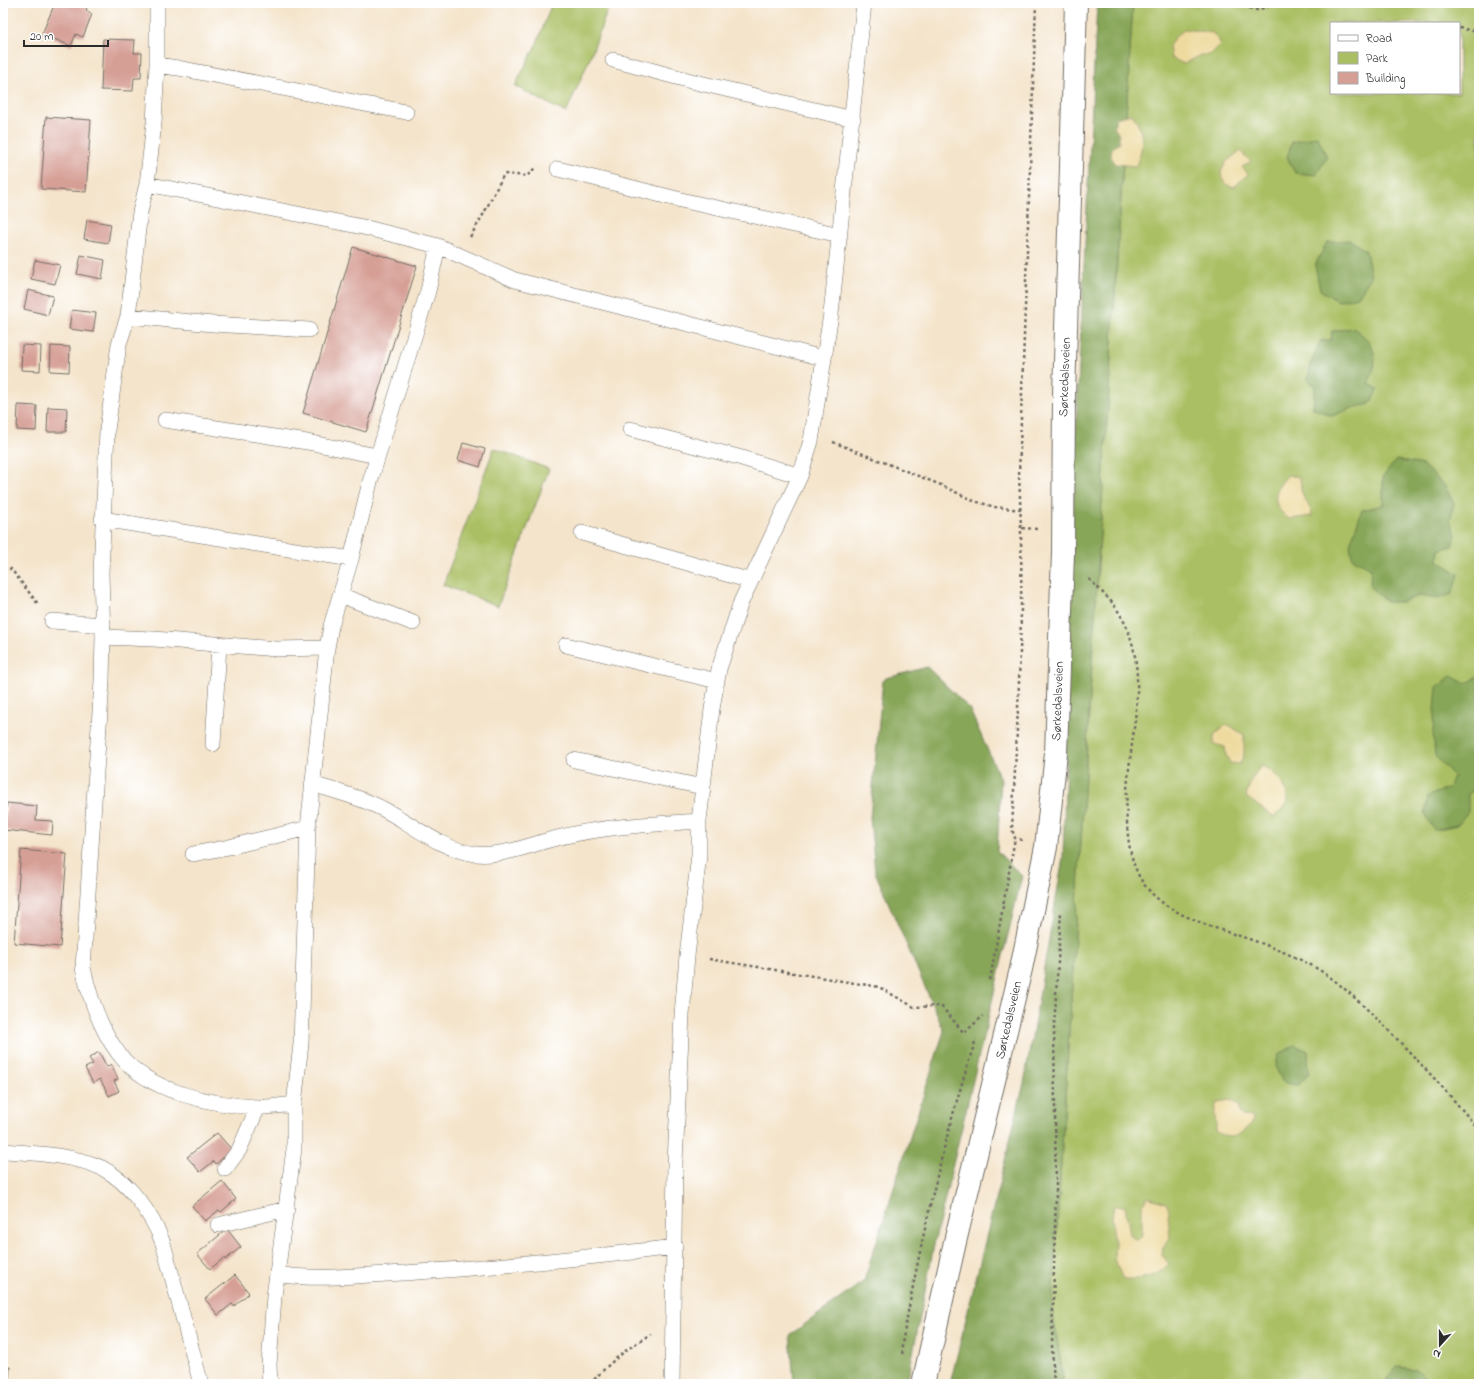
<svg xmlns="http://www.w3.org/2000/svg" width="1482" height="1387" font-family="'Indie Flower',sans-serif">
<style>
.green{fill:#aabf63;stroke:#6a7547;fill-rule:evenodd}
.forest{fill:#87a659;stroke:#596842}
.sand{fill:#eeda9e;stroke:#8c8264}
.building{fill:#d69f95}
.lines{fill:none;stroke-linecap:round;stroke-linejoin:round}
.service-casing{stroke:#716c63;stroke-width:16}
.tertiary-casing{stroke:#716c63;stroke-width:24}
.path{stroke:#716c63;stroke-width:2.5;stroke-dasharray:3 3;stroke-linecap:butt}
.service{stroke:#fff;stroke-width:15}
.tertiary{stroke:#fff;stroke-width:22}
.labels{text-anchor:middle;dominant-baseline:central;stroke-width:3.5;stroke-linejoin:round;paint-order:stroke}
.street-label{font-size:13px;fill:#2b2b2b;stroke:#fff}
</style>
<rect width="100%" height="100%" fill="#fff"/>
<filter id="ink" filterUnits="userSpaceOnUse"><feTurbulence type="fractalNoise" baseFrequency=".025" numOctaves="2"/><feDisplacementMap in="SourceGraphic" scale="8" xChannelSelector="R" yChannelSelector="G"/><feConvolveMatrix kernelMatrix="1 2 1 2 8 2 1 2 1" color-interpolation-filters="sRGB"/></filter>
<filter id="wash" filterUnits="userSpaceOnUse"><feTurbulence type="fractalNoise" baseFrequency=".012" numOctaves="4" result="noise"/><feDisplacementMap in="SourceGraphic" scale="16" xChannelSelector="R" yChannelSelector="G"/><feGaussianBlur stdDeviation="0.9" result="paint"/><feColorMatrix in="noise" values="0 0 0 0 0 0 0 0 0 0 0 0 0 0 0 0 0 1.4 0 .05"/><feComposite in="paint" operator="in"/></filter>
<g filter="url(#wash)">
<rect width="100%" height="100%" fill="#f4e4cb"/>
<path class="green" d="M552 3H610L590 58 566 113 515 86 537 43Z
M1133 3H1479V1384H1064L1052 1307ZM1331 23H1459V93H1331Z
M494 448 549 469 498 606 443 585Z"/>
<path class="forest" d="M1097 3H1133L1052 1307 1064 1384H950L1024 1083 1063 858 1075 448Z
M1317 136 1327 157 1316 175 1295 173 1287 157 1292 142Z
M1350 240 1366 251 1371 277 1358 297 1338 301 1320 290 1315 265 1327 242Z
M1353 328C1375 342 1381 359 1368 383L1378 389 1370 404 1352 408 1332 416 1313 408 1315 387 1308 379 1311 363 1320 341 1331 340 1332 331Z
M1396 460 1423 465 1445 486 1454 504 1450 521 1456 535 1452 546 1439 550 1438 561 1459 574 1452 594 1438 599 1419 596 1401 602H1387L1370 587 1371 568 1352 558 1350 544 1362 510 1383 505V477Z
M927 667 969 708 1001 780 997 851 1022 876 935 1240 907 1384H794L790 1335 864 1281 944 1031 875 872 870 817 883 679Z
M1451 676 1466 684 1479 676V719L1476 722 1479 730V788L1468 794V812L1457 825 1434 830 1425 814 1428 796 1449 788 1454 776 1435 756 1433 731 1437 687Z
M1295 1045 1308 1051 1309 1073 1299 1085 1283 1083 1276 1067 1278 1055Z
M1397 1367 1416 1369 1431 1384H1388V1378Z"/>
<path class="sand" d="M1185 29 1213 33 1221 44 1210 55H1201L1184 64 1171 58 1169 46 1176 36Z
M1132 114C1145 133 1144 146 1136 166L1116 164 1111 157 1112 148 1119 143V135L1114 127 1116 118Z
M1240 151 1251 162 1242 167 1248 174 1234 187 1225 184 1221 172 1226 162Z
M1288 475 1299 477C1302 483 1300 490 1303 496 1307 504 1310 505 1312 516L1289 519C1270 505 1273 490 1288 475Z
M1229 725 1244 735V754L1240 764 1230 763 1226 755 1225 747 1214 744V735L1223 727Z
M1261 766C1277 771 1294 792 1284 808 1282 811 1277 814 1274 817L1246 797 1252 778Z
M1231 1100 1239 1105V1113L1242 1116 1253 1117 1252 1123C1239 1135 1234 1142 1216 1132 1217 1119 1212 1115 1217 1102Z
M1147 1197 1167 1203 1170 1238 1163 1247 1162 1255 1169 1264C1154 1279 1143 1279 1123 1279L1114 1259 1115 1241 1112 1233 1113 1224 1112 1217 1114 1206H1125L1130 1235 1137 1241 1142 1235V1207Z"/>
<g id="blocks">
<path class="building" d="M55 3H89L86 10 92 14 83 37 76 34 71 46 42 34Z
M103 39 135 40 134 53H142L141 78H134L133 91 101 90Z
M46 117 91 120 86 192 41 189Z
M87 220 111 224 108 243 84 239Z
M353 247 417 266 366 432 303 413Z
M81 255 105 260 102 279 77 274Z
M35 260 60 265 55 284 31 279Z
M28 290 53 296 48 315 24 309Z
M72 310 96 313 93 332 69 329Z
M22 345 41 346 40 371 21 370Z
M51 346 70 347 69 372 50 371Z
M18 405 37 406 36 431 17 430Z
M48 407 67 408 66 432H47Z
M463 443 485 449 480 467 458 460Z
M7 803 37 806 36 820 53 821 52 835 3 830Z
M21 850 67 854 60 947 14 943Z
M99 1052 107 1067 111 1064 118 1079 114 1081 119 1091 109 1096 100 1079 93 1083 85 1068 93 1064 89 1058Z
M217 1133 232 1150 216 1164 214 1161 200 1172 187 1157Z
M222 1181 236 1199 221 1212 219 1210 205 1221 192 1206Z
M227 1229 241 1247 225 1260 224 1258 210 1269 197 1254Z
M235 1275 249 1293 234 1306 232 1304 218 1315 205 1299Z
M3 1367H10L9 1384H3Z"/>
</g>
</g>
<g filter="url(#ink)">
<use href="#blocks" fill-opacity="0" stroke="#716c63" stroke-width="1"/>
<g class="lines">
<defs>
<path id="service" d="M157 3V65L154 123 147 184 140 212 128 316 119 344 107 430 101 574 103 637 102 681 83 968C90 999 100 1029 119 1054 148 1092 212 1105 257 1107 269 1108 282 1105 294 1104
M613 60 691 81 853 119
M157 65 178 68 406 112
M558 169 685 201 840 235
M147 184 363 227 438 246 515 280 823 358
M128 316 213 324 309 330
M165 420 307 442 377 456
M630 429 742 458 800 476
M102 519 351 559
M582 533 751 581
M340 595 413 623
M52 621 103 625
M103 637 154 639 276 649 327 648
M566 645 717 681
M213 744 219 645
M574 760 703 787
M312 784C335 791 360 797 381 808 412 823 440 850 476 854 505 857 533 843 561 837 606 826 653 824 699 821
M193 854 229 847 308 828
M3 1151C33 1153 75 1155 102 1168 130 1182 152 1215 163 1243L201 1384
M225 1169 239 1150 258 1107
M218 1225 287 1209
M277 1274C318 1281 362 1275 404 1273 494 1267 585 1258 675 1247
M270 1384 269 1365 274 1296 294 1149V1104L301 1044 308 828 327 648 331 626 351 559 370 482 428 291 438 246
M672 1384 675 1163 682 1015 687 956 699 855V821L712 709 719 669 741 602 800 476 811 441 831 314 864 3"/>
<path id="tertiary" d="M923 1384 955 1242 1021 969 1046 847 1056 753 1063 553 1064 395 1076 3"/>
</defs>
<use href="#service" class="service-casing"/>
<use href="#tertiary" class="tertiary-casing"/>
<path class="path" d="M1246 3 1249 8 1257 10 1279 3
M1459 28 1479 32
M470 237 483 215 504 174 527 176 535 168
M833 442 941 485 974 501 995 507 1021 510
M1022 528 1037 529
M3 568 11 569 38 604
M1089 579C1096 586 1103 593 1110 600 1163 665 1121 749 1127 823 1128 840 1130 857 1138 874 1159 918 1224 929 1266 945 1286 953 1306 961 1324 973 1350 991 1373 1015 1396 1038 1425 1068 1453 1098 1479 1130
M1022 840 1015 838 1012 829C1018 711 1025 593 1019 475L1036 3
M709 959 879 987 914 1007 941 1006 964 1033 983 1016
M990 980 1015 838
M903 1354 902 1352V1344C921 1241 943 1138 976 1039
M590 1384C608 1364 628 1347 651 1334
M1054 1384 1052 1346 1056 1191 1054 1028 1061 912"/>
<use href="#service" class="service"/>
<use href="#tertiary" class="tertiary"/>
</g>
</g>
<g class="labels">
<g class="street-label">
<text transform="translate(1065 377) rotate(-88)">Sørkedalsveien</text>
<text transform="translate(1058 701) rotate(-88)">Sørkedalsveien</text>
<text transform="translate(1009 1020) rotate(-77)">Sørkedalsveien</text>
</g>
</g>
<rect width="1482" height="1387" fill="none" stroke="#fff" stroke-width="16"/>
<rect x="1330" y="22" width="130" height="72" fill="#ffffff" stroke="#aaaaaa"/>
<rect x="1338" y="35" width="20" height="6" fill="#ffffff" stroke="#aaaaaa"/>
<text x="1366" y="42" font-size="12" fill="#2b2b2b">Road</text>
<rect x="1338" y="52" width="20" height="12" fill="#aabf63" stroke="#aaaaaa"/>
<text x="1366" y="62" font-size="12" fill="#2b2b2b">Park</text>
<rect x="1338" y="72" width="20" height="12" fill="#d69f95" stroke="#aaaaaa"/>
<text x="1366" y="82" font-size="12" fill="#2b2b2b">Building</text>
<g transform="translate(1440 1345) rotate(201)" stroke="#ffffff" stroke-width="3" paint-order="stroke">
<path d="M0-3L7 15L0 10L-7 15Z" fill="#2b2b2b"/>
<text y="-6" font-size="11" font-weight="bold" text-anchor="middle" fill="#2b2b2b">N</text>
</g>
<path d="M24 40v6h84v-6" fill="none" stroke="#2b2b2b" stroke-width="2"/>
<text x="30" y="40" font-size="12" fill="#2b2b2b" stroke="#ffffff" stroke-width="3" paint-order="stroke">20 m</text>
</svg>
